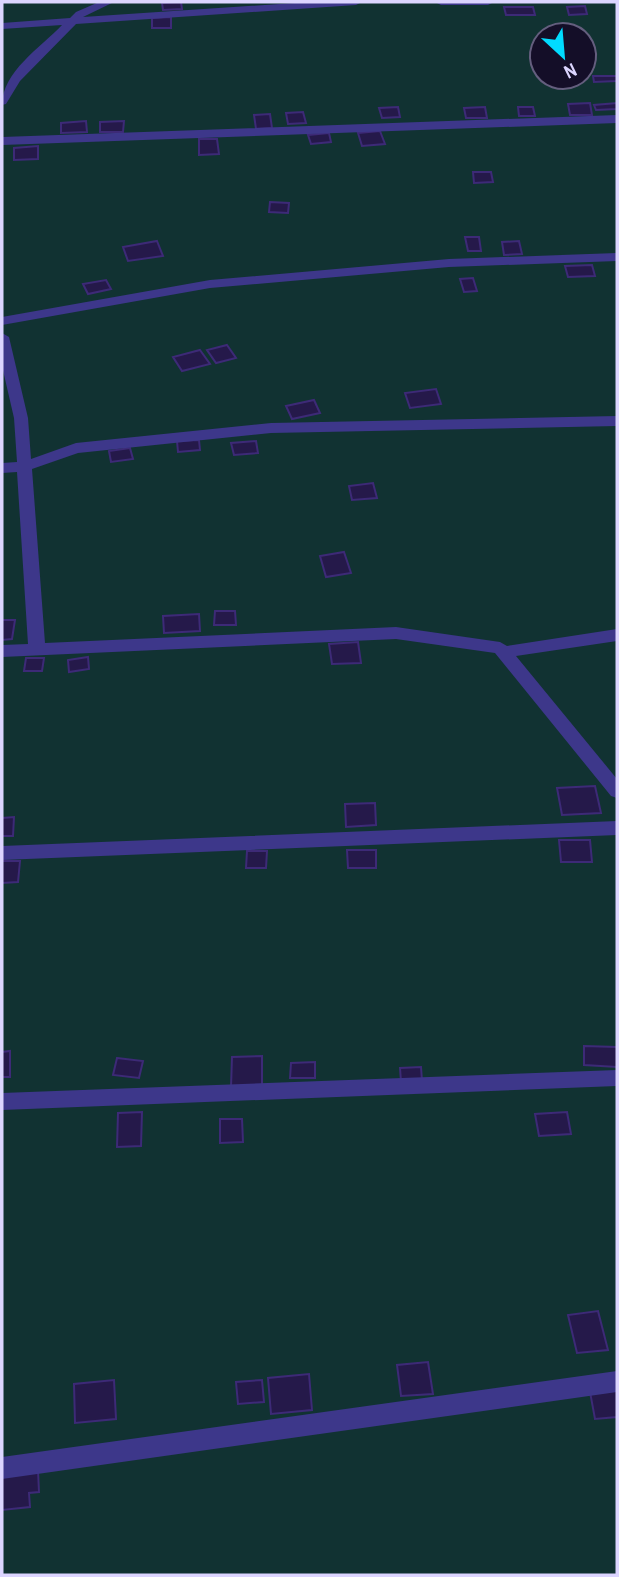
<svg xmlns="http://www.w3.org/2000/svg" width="619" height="1577" font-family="'Archivo Narrow',sans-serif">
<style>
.green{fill:#113232;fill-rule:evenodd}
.building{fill:#25194a;stroke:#3d2a77;stroke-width:2}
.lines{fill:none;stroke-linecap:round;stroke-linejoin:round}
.minor{fill:#3d378a;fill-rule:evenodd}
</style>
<rect width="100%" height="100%" fill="#140e28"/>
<path class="green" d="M2 2H617V1575H2ZM542 35H584V77H542Z"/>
<path class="building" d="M181 2 182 9 163 10 162 3Z
M585 6 587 14 569 15 567 7Z
M504 7H533L535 15H506Z
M171 17V28H152V18Z
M593 76H617V81L594 82Z
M590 103 592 115H570L568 104Z
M617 103V109L596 110 594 105Z
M398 107 400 117 382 118 379 108Z
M485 107 487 118H466L464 108Z
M518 107H533L535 116H519Z
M303 112 306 123 288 124 286 113Z
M270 114 272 128 256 129 254 115Z
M86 121 87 132 61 133V123Z
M124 121 123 132H100V122Z
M380 131 385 144 362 146 358 133Z
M329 133 331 142 311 144 308 135Z
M199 139H217L219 154 199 155Z
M38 146V159L14 160V148Z
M473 172H491L493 182 474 183Z
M270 202 289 203 288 213 269 212Z
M465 237H479L481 251H468Z
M157 241 163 256 128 261 123 247Z
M519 241 522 254 504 255 502 242Z
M592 265 595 276 568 277 565 266Z
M473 278 477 291 464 292 460 279Z
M106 280 111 289 88 294 83 284Z
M227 345 236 358 216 363 207 350Z
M200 350 210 364 182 371 173 357Z
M436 389 441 404 410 408 405 393Z
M314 400 320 413 292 419 286 406Z
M199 440 200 450 178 452 177 441Z
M256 441 258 453 234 455 231 443Z
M130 448 133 459 111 462 109 451Z
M373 483 377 498 352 500 349 486Z
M344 552 351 573 326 577 320 556Z
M215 611H235L236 625H214Z
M199 614 200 631 164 633 163 616Z
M2 620H15L12 639 2 640Z
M358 642 361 663 332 664 329 644Z
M88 657 89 669 69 672 68 660Z
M26 658H44L42 671H24Z
M595 786 601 813 562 815 557 788Z
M375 803 376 825 346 827 345 804Z
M14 817 13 836H2V818Z
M559 840H590L592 862H561Z
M347 850H376V868H348Z
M247 851H267L266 868H246Z
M2 861H20L18 882 2 883Z
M584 1046 617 1047V1067L584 1065Z
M10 1051V1077H2V1052Z
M262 1056V1087H231L232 1057Z
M117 1058 143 1061 139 1078 113 1075Z
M315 1062V1078H290L291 1063Z
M421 1067 422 1081 401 1082 400 1068Z
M142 1112 141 1146 117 1147 118 1113Z
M567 1112 571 1134 539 1136 535 1114Z
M220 1119H242L243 1142 220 1143Z
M598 1311 608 1350 577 1353 568 1315Z
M428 1362 433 1394 401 1396 397 1365Z
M309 1374 312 1410 271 1414 268 1378Z
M114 1380 116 1419 75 1423 74 1384Z
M262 1380 264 1402 238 1404 236 1382Z
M617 1390V1417L595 1419 590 1392Z
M38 1470 39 1492 29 1493 30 1507 2 1510V1475Z"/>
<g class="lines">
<path class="minor" d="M99 2H114L83 17 309 2H362L356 5 76 24 20 81 6 104 2 105C2 72 41 47 62 25L2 29V23L70 18 76 12Z
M435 2H494L488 5H441Z
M617 115V123L2 145V137Z
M617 253V261L449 267 210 288 2 325V317L210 280 449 259Z
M2 333 9 337 28 418 31 459 76 443 271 423 617 416V426L271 433 78 453 32 469 45 643 396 627 500 642 507 646 617 629V641L516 656 617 779V798L611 796 495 653 396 639 2 657V645L28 644 17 472 2 473V463L17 462 14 418 2 366Z
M617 821V835L2 860V846Z
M617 1070V1086L2 1110V1093Z
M617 1371V1392L2 1479V1457Z"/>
</g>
<rect width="619" height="1577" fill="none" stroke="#dcd5ff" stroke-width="7"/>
<g transform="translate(563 56) rotate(154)"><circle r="33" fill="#140e28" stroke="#645e7e" stroke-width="2"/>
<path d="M0-5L12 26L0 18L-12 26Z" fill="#01dbff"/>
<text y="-10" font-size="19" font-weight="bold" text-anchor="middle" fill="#dcd5ff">N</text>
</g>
</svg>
